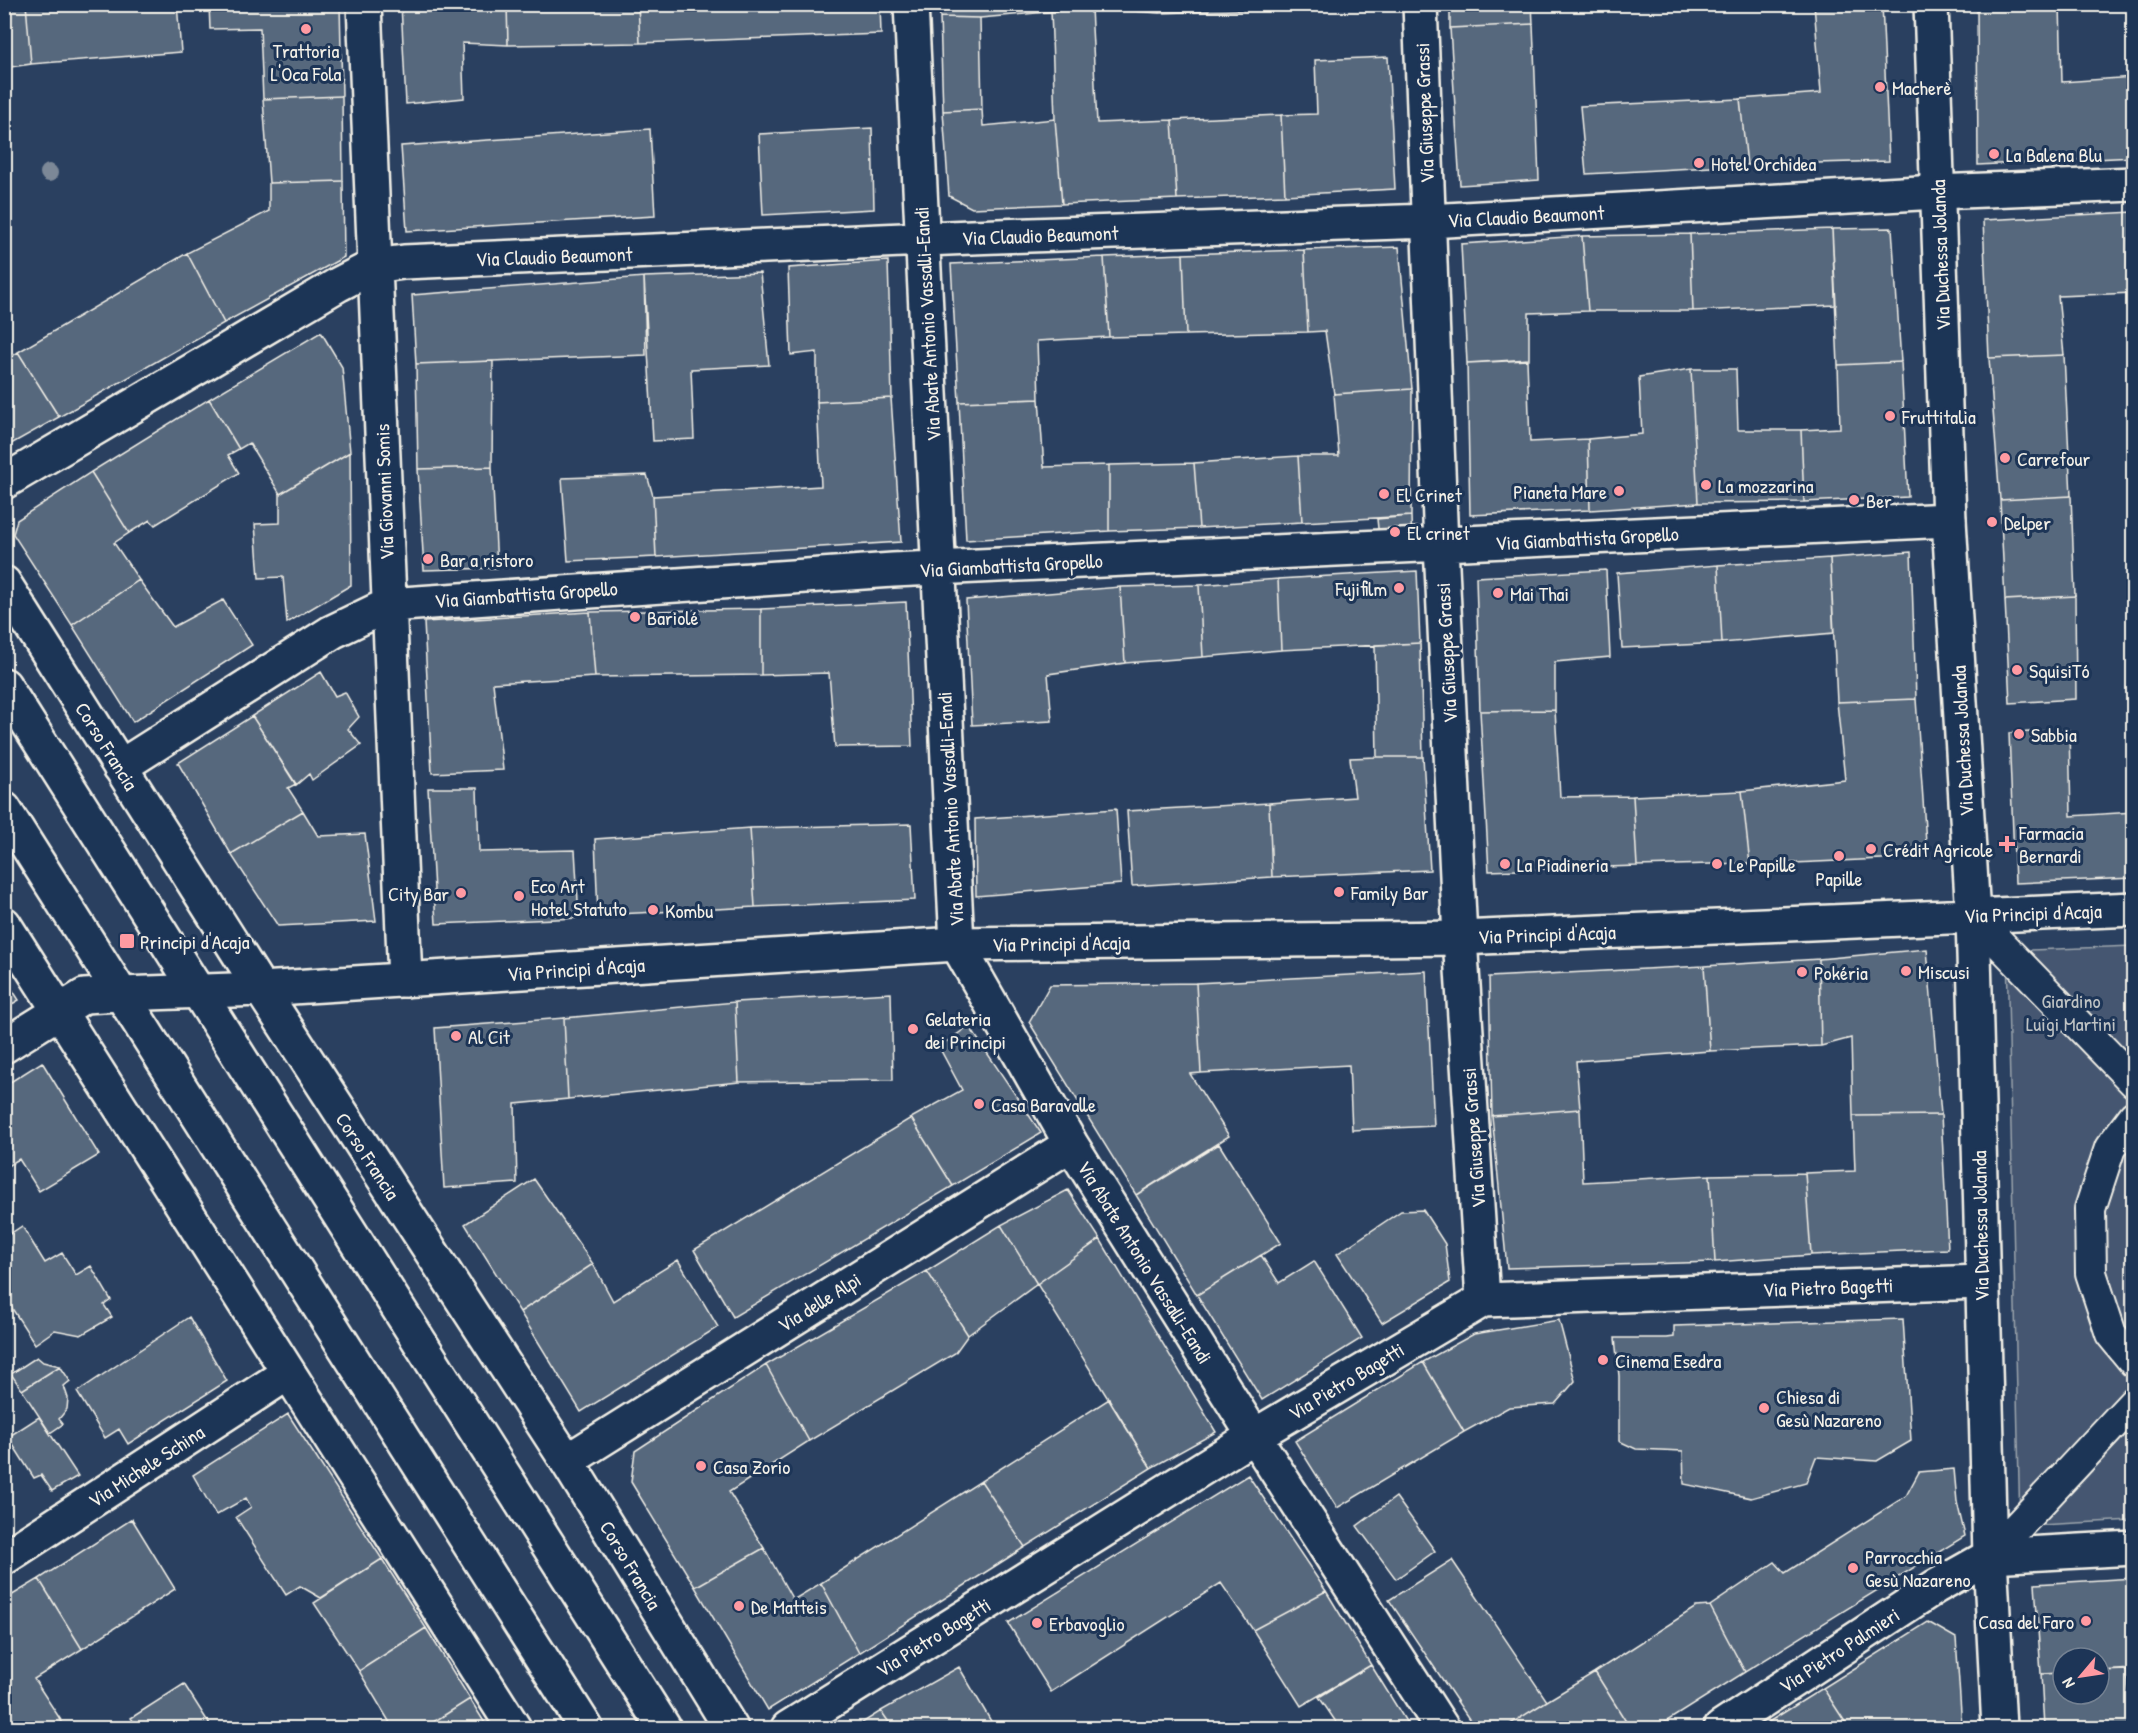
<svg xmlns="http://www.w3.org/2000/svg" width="2138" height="1733" font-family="'Patrick Hand',sans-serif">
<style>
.green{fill:#445771;stroke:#9ca4ac;stroke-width:1.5}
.building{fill:#56677d;stroke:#f4f1e8;stroke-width:1.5}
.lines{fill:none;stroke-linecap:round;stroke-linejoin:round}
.pedestrian-casing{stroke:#f4f1e8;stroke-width:34}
.minor-casing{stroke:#f4f1e8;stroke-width:38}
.tertiary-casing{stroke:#f4f1e8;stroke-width:38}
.primary-casing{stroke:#f4f1e8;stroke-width:38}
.pedestrian{stroke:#1d3557;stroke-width:30}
.minor{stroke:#1d3557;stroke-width:33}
.tertiary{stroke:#1d3557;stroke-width:33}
.primary{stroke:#1d3557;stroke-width:33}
.tree{fill:#7c8897}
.poi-dot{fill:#ff9aa2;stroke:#1d3557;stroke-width:2}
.labels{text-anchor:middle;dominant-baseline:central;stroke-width:6;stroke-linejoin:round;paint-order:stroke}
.poi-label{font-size:20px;fill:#f4f1e8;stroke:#1d3557;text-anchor:start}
.street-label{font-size:20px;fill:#f4f1e8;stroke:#1d3557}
.park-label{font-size:20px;fill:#bfc3c4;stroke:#1d3557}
</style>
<rect width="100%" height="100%" fill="#2a4060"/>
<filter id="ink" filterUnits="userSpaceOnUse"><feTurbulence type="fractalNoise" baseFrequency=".0167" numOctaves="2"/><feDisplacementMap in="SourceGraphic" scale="12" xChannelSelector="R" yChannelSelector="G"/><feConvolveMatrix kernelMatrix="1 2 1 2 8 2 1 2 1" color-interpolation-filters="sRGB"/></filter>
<g filter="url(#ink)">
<path class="green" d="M2133 946V1520L2020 1526 2007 951Z"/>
<path class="building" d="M4 4H26L31 64 4 68Z
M26 4H177L181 52 31 64Z
M209 4H340L342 96 263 99 260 28 210 29Z
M401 4H507L508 45 462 43 464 98 406 104Z
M507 4H638L640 43 508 45Z
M638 4H880L881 34 640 43Z
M938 4H1159V13L1091 8 980 18 940 17Z
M1159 4H1243L1244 10 1159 13Z
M1243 4H1315L1244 10Z
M1450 4H1532L1533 24 1450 28Z
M1814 4H1882L1889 161 1747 165 1740 99 1821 93Z
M1977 4H2060L2062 82 2134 77V157L1978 165Z
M1091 8 1097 123 1172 120 1177 199 1062 204 1055 119 1051 10Z
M940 17 980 18 982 109 943 111Z
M1533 24 1539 180 1460 185 1450 28Z
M1388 57 1395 189 1285 195 1281 115 1317 114 1315 60Z
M342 96 343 181 269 183 263 99Z
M1740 99 1747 165 1586 174 1580 106Z
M982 109 983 126 1055 119 1062 204 972 208 949 196 943 111Z
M1281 115 1285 195 1177 199 1172 120Z
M872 128 874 209 763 215 759 134Z
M650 129 655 216 407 231 401 146Z
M343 181 344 257 224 323 187 253 269 211V183Z
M2134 212V293L2058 296 2064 355 1989 358 1983 220Z
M1892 228 1901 362 1838 365 1832 229Z
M1832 229 1836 305 1693 311 1690 234Z
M1690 234 1693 311H1588L1582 236Z
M1582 236 1588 311 1529 313V359L1467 363 1461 244Z
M1399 247 1412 389 1334 394 1325 331 1308 332 1304 250Z
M1304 250 1308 332 1186 335 1183 254Z
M187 253 224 323 59 417 18 352Z
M1183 254 1186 335 1109 337 1104 257Z
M1104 257 1109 337 1037 341 1039 399 959 402 951 264Z
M888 261 892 398 817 402V352L791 355 788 268Z
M760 273 769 365 691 369 694 439 653 441 644 277Z
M644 277 646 355 416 364 412 295Z
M321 332 342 367 350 452 280 494 249 443 239 449 209 399Z
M4 349 10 358 18 352 59 417 4 448Z
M2064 355 2071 496 2000 500 1989 358Z
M1527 360 1530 442 1588 439 1590 510 1470 515 1467 363Z
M493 361 492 467 418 469 416 364Z
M1901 362 1908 497 1804 502 1801 430 1840 428 1838 365Z
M1691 369H1736L1738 430H1801L1804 502 1698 503Z
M1691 369 1698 503 1590 510 1588 439 1642 434 1639 377Z
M1412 389 1411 516 1302 522 1298 456H1339L1334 394Z
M891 398 901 542 656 557 653 496 821 486 817 402Z
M209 399 239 449 228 455 239 473 155 525 150 520 129 533 91 472Z
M1039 399 1044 467 1109 465V531L966 540 959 402Z
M350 452 351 585 287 623 283 577 259 578 255 524 280 523V494Z
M1298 456 1302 522 1199 528 1194 463Z
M1194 463 1199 528 1109 531V465Z
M492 467 497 568 424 570 418 469Z
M91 472 129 533 114 543 139 580 72 625 13 534 17 520Z
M647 475 653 496 656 557 568 561 562 478Z
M2071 496 2075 596 2005 600 2000 500Z
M1411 516 1412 546 1380 547 1377 519Z
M1911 552 1916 699 1837 702 1830 558Z
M1830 558 1834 633 1722 643 1718 565Z
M1718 565 1722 643 1622 648 1617 573Z
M1606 570 1610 657 1555 662V710L1480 711 1476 577Z
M1417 571 1420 643 1281 650 1278 579Z
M1278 579 1281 650 1203 657 1199 585Z
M139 580 173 627 223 600 252 645 133 722 72 625Z
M1199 585 1203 657 1125 663 1120 587Z
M1120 587 1125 663 1048 674 1052 721 972 725 966 600Z
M2075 596 2076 699 2010 703 2005 600Z
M906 602 912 746 835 747 829 673 761 675V609Z
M761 609V675L595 677 590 612Z
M590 612 595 677 493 683 503 770 432 773 424 622Z
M1420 643 1423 757H1377L1375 645Z
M321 672 335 696 345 692 359 717 348 729 361 745 312 780 309 774 296 785 252 716Z
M1916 699 1927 857 1750 865 1742 791 1845 780 1837 702Z
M1555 710 1560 797 1633 796 1637 866 1489 871 1480 711Z
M252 716 296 784 288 788 303 811 231 854 178 763Z
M2069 730 2071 816 2134 812V878L2015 883 2009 733Z
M1377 757H1423L1430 870 1272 877 1269 803 1355 797 1350 758Z
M428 788H477L479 852 575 850 579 918 436 924Z
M1742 791 1750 865 1748 863 1637 866 1633 796Z
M1269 803 1272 877 1132 886 1127 811Z
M1116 809 1121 884 976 896 975 819Z
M303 811 318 836 365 834 376 921 278 926 231 854Z
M911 824 915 900 755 907 750 828Z
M750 828 755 907 598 915 595 839Z
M1927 949 1941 1115 1853 1116 1851 1038 1821 1046 1819 959Z
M1819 959 1821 1046 1710 1051 1704 966Z
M1704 966 1710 1051 1576 1061 1580 1109 1492 1116 1489 977Z
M1426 971 1434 1126 1352 1130 1349 1065 1201 1073 1196 983Z
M4 977 19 1000 4 1009Z
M1196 983 1201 1073 1190 1074 1229 1136 1136 1195 1029 1022 1050 985Z
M891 993 893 1080 739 1082 735 1002Z
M735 1002 739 1082 568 1099 564 1018Z
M564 1018 568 1099 515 1104 517 1183 444 1188 435 1028Z
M969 1026 1041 1133 953 1186 911 1118 962 1090 939 1047Z
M42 1062 99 1155 39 1191 19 1159 4 1168V1086Z
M1580 1109 1583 1182 1710 1175 1715 1262 1507 1268 1492 1116Z
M1941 1115 1948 1249 1811 1255 1805 1173 1855 1171 1853 1116Z
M911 1118 953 1186 733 1317 694 1250Z
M1219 1144 1281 1243 1197 1295 1136 1195Z
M1805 1173 1811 1255 1715 1262 1710 1175Z
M534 1179 593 1264 520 1312 465 1224Z
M1068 1190 1100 1239 1037 1284 1001 1225Z
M1423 1210 1445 1244 1450 1282 1382 1323 1337 1254 1401 1211Z
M1001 1225 1037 1284 968 1335 927 1271Z
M22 1226 45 1263 62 1253 76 1275 91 1266 111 1300 104 1305 112 1317 81 1335 55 1330 35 1344 4 1296V1238Z
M1100 1239 1216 1432 1151 1468 1037 1284Z
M1261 1255 1279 1283 1314 1261 1362 1338 1262 1400 1197 1295Z
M678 1260 718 1327 581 1412 520 1312 593 1264 613 1301Z
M927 1271 968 1335 955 1353 809 1441 766 1365Z
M189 1317 227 1381 128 1444 119 1429 105 1438 77 1392Z
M1903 1319 1911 1441 1877 1461 1816 1457 1806 1483 1751 1498 1684 1484 1683 1451 1636 1449 1619 1441V1376L1615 1338H1667L1674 1337V1326Z
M1559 1320 1575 1381 1555 1404 1509 1407 1464 1432 1423 1362 1474 1334Z
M37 1357 43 1362 60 1366 22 1390 11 1374Z
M1423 1362 1464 1432 1337 1508 1295 1441Z
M766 1365 809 1441 729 1492 764 1548 695 1587 631 1482 635 1451Z
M60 1366 70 1381 64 1386 68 1398 67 1409 59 1419 63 1424 50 1433 22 1390Z
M1109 1399 1151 1468 1025 1547 981 1481Z
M288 1414 382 1559 321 1598 300 1586 286 1595 236 1517 251 1507 246 1498 216 1515 193 1475Z
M39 1417 78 1476 52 1491 41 1475 34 1478 8 1437Z
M1954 1469 1957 1502 1965 1536 1745 1672 1710 1606 1775 1562 1785 1573 1906 1496 1919 1472Z
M1248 1475 1326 1591 1253 1630 1221 1583 1051 1692 1008 1623Z
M981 1481 1025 1547 859 1653 821 1583Z
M1396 1497 1435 1551 1396 1579 1357 1526Z
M132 1519 175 1589 82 1649 39 1579Z
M764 1548 793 1600 821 1583 859 1653 768 1710 695 1587Z
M382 1559 426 1628 359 1671 314 1603Z
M1452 1560 1547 1701 1504 1728H1475L1389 1600Z
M2134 1578V1669L2099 1671V1658H2063V1673L2041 1674 2035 1584Z
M39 1579 82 1649 34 1679 66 1728H4V1600Z
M1326 1591 1371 1665 1301 1706 1253 1630Z
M1710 1606 1745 1672 1656 1728H1630L1595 1672 1696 1607Z
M1928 1622 1956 1638 1962 1728H1849L1823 1688Z
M426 1628 470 1699 424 1728H393L359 1671Z
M1371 1665 1410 1728H1340L1319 1697Z
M959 1667 995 1728H893L881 1711Z
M2127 1670 2131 1728H2044L2041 1674 2063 1673V1694H2099V1671Z
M1595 1672 1630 1728H1504L1547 1701Z
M184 1684 212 1728H138L131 1718Z
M1823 1688 1849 1728H1758H1759Z
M470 1699 488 1728H424Z
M881 1711 893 1728H854Z"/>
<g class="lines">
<defs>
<path id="pedestrian" d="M1973 916 2134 1082
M2134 1116 2110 1148 2090 1209 2091 1273 2111 1334 2134 1362
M1990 1556 2134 1402"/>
<path id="minor" d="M364 4 405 980
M911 4 957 944 1071 1144 1254 1436 1442 1728
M1420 4 1441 546 1460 938 1483 1300
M4 482 339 284 374 266 404 262 971 237 1429 221 1937 192 2134 184
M4 583 261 989
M120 767 332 632 388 605 893 570 1949 520
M4 924 514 1728
M4 1046 84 996 121 994
M567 1461 1071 1144
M4 1558 288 1373
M788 1728 1254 1436 1483 1300 1981 1282
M1721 1728 1935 1587 1990 1556 2134 1548"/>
<path id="tertiary" d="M1931 4 1949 520 1973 916 1990 1556 1999 1728
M261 989 567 1461 731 1728
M121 994 261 989 957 944 1460 938 2134 909"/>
<path id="primary" d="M4 685 664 1728
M4 809 586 1728"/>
</defs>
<use href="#pedestrian" class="pedestrian-casing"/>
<use href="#minor" class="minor-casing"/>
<use href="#tertiary" class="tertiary-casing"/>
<use href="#primary" class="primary-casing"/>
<use href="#pedestrian" class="pedestrian"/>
<use href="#minor" class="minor"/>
<use href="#tertiary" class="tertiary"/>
<use href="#primary" class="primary"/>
</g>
<circle class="tree" cx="49" cy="173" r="9"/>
</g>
<g class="poi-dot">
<circle cx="306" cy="29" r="6"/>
<circle cx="1880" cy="87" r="6"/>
<circle cx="1994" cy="154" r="6"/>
<circle cx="1699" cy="163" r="6"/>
<circle cx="1890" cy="416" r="6"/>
<circle cx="2005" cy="458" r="6"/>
<circle cx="1706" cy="485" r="6"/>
<circle cx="1619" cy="491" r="6"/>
<circle cx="1384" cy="494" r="6"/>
<circle cx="1854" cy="500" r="6"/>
<circle cx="1992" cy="522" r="6"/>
<circle cx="1395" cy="532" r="6"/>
<circle cx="428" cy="559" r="6"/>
<circle cx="1399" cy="588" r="6"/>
<circle cx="1498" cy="593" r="6"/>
<circle cx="635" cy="617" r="6"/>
<circle cx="2017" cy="670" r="6"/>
<circle cx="2019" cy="734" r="6"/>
<path d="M2004 835h6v6h6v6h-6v6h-6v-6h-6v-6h6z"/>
<circle cx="1871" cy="849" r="6"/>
<circle cx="1839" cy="856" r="6"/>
<circle cx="1505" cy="864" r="6"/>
<circle cx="1717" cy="864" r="6"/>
<circle cx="1339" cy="892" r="6"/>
<circle cx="461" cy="893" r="6"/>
<circle cx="519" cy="896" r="6"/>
<circle cx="653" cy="910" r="6"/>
<rect x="119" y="933" width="16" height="16" rx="3"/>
<circle cx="1906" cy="971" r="6"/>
<circle cx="1802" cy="972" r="6"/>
<circle cx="913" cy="1029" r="6"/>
<circle cx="456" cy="1036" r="6"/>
<circle cx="979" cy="1104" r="6"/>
<circle cx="1603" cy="1360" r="6"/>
<circle cx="1764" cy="1408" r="6"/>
<circle cx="701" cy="1466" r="6"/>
<circle cx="1853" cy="1568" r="6"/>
<circle cx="739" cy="1606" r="6"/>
<circle cx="2086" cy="1621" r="6"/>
<circle cx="1037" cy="1623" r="6"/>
</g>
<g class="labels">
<g class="poi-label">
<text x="306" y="50" text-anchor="middle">Trattoria<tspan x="306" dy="23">L'Oca Fola</tspan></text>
<text x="1892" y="87">Macherè</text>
<text x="2006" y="154">La Balena Blu</text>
<text x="1711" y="163">Hotel Orchidea</text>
<text x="1902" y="416">Fruttitalia</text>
<text x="2017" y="458">Carrefour</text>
<text x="1718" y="485">La mozzarina</text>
<text x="1607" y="491" text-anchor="end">Pianeta Mare</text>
<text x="1396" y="494">El Crinet</text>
<text x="1866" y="500">Ber</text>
<text x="2004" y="522">Delper</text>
<text x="1407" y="532">El crinet</text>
<text x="440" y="559">Bar a ristoro</text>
<text x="1387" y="588" text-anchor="end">Fujifilm</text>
<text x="1510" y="593">Mai Thai</text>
<text x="647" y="617">Bariolé</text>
<text x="2029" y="670">SquisiTó</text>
<text x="2031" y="734">Sabbia</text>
<text x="2019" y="832">Farmacia<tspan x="2019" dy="23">Bernardi</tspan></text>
<text x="1883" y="849">Crédit Agricole</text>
<text x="1517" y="864">La Piadineria</text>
<text x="1729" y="864">Le Papille</text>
<text x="1839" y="878" text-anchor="middle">Papille</text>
<text x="531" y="885">Eco Art<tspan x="531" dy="23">Hotel Statuto</tspan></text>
<text x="1351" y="892">Family Bar</text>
<text x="449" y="893" text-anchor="end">City Bar</text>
<text x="665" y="910">Kombu</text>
<text x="140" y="941">Principi d'Acaja</text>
<text x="1918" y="971">Miscusi</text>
<text x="1814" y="972">Pokéria</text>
<text x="925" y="1018">Gelateria<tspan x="925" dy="23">dei Principi</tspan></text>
<text x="468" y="1036">Al Cit</text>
<text x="991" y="1104">Casa Baravalle</text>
<text x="1615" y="1360">Cinema Esedra</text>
<text x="1776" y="1396">Chiesa di<tspan x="1776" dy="23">Gesù Nazareno</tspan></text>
<text x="713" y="1466">Casa Zorio</text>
<text x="1865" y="1556">Parrocchia<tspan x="1865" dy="23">Gesù Nazareno</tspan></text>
<text x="751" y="1606">De Matteis</text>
<text x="2074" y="1621" text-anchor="end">Casa del Faro</text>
<text x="1049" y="1623">Erbavoglio</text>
</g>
<g class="street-label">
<text transform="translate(1424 113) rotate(-92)">Via Giuseppe Grassi</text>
<text transform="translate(1526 216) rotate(-3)">Via Claudio Beaumont</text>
<text transform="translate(1040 235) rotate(-2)">Via Claudio Beaumont</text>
<text transform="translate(1940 255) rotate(-92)">Via Duchessa Jolanda</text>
<text transform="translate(554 256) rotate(-2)">Via Claudio Beaumont</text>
<text transform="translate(927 324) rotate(-93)">Via Abate Antonio Vassalli-Eandi</text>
<text transform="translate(384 492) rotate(-92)">Via Giovanni Somis</text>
<text transform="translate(1587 538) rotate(-3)">Via Giambattista Gropello</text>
<text transform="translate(1011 565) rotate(-3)">Via Giambattista Gropello</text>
<text transform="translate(526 594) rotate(-4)">Via Giambattista Gropello</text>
<text transform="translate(1446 653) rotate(-93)">Via Giuseppe Grassi</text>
<text transform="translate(1962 741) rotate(-93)">Via Duchessa Jolanda</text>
<text transform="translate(107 746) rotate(58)">Corso Francia</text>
<text transform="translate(950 809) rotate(-93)">Via Abate Antonio Vassalli-Eandi</text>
<text transform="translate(2033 913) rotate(-2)">Via Principi d'Acaja</text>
<text transform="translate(1547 934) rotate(-2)">Via Principi d'Acaja</text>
<text transform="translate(1061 943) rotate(-1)">Via Principi d'Acaja</text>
<text transform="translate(576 969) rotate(-4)">Via Principi d'Acaja</text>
<text transform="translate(1473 1138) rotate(-94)">Via Giuseppe Grassi</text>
<text transform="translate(368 1156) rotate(57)">Corso Francia</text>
<text transform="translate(1980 1226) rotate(-91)">Via Duchessa Jolanda</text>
<text transform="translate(1145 1262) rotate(58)">Via Abate Antonio Vassalli-Eandi</text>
<text transform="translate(1828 1287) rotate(-2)">Via Pietro Bagetti</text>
<text transform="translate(819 1302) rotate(-32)">Via delle Alpi</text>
<text transform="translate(1346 1381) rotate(-31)">Via Pietro Bagetti</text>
<text transform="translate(146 1466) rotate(-33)">Via Michele Schina</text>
<text transform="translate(631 1565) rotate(59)">Corso Francia</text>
<text transform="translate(933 1637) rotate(-32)">Via Pietro Bagetti</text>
<text transform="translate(1839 1650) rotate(-33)">Via Pietro Palmieri</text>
</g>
<g class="park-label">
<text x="2071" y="1000">Giardino<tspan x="2071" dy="23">Luigi Martini</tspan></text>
</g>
</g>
<rect width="2138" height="1733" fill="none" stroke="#1d3557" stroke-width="24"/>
<rect x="12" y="12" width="2114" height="1709" fill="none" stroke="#f4f1e8" stroke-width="2" filter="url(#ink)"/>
<g transform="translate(2081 1676) rotate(241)"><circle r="28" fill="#1d3557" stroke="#738091" stroke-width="1.5"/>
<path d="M0-4.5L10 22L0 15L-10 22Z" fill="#ff9aa2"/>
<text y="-9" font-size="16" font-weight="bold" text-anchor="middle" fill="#f4f1e8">N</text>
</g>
</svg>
